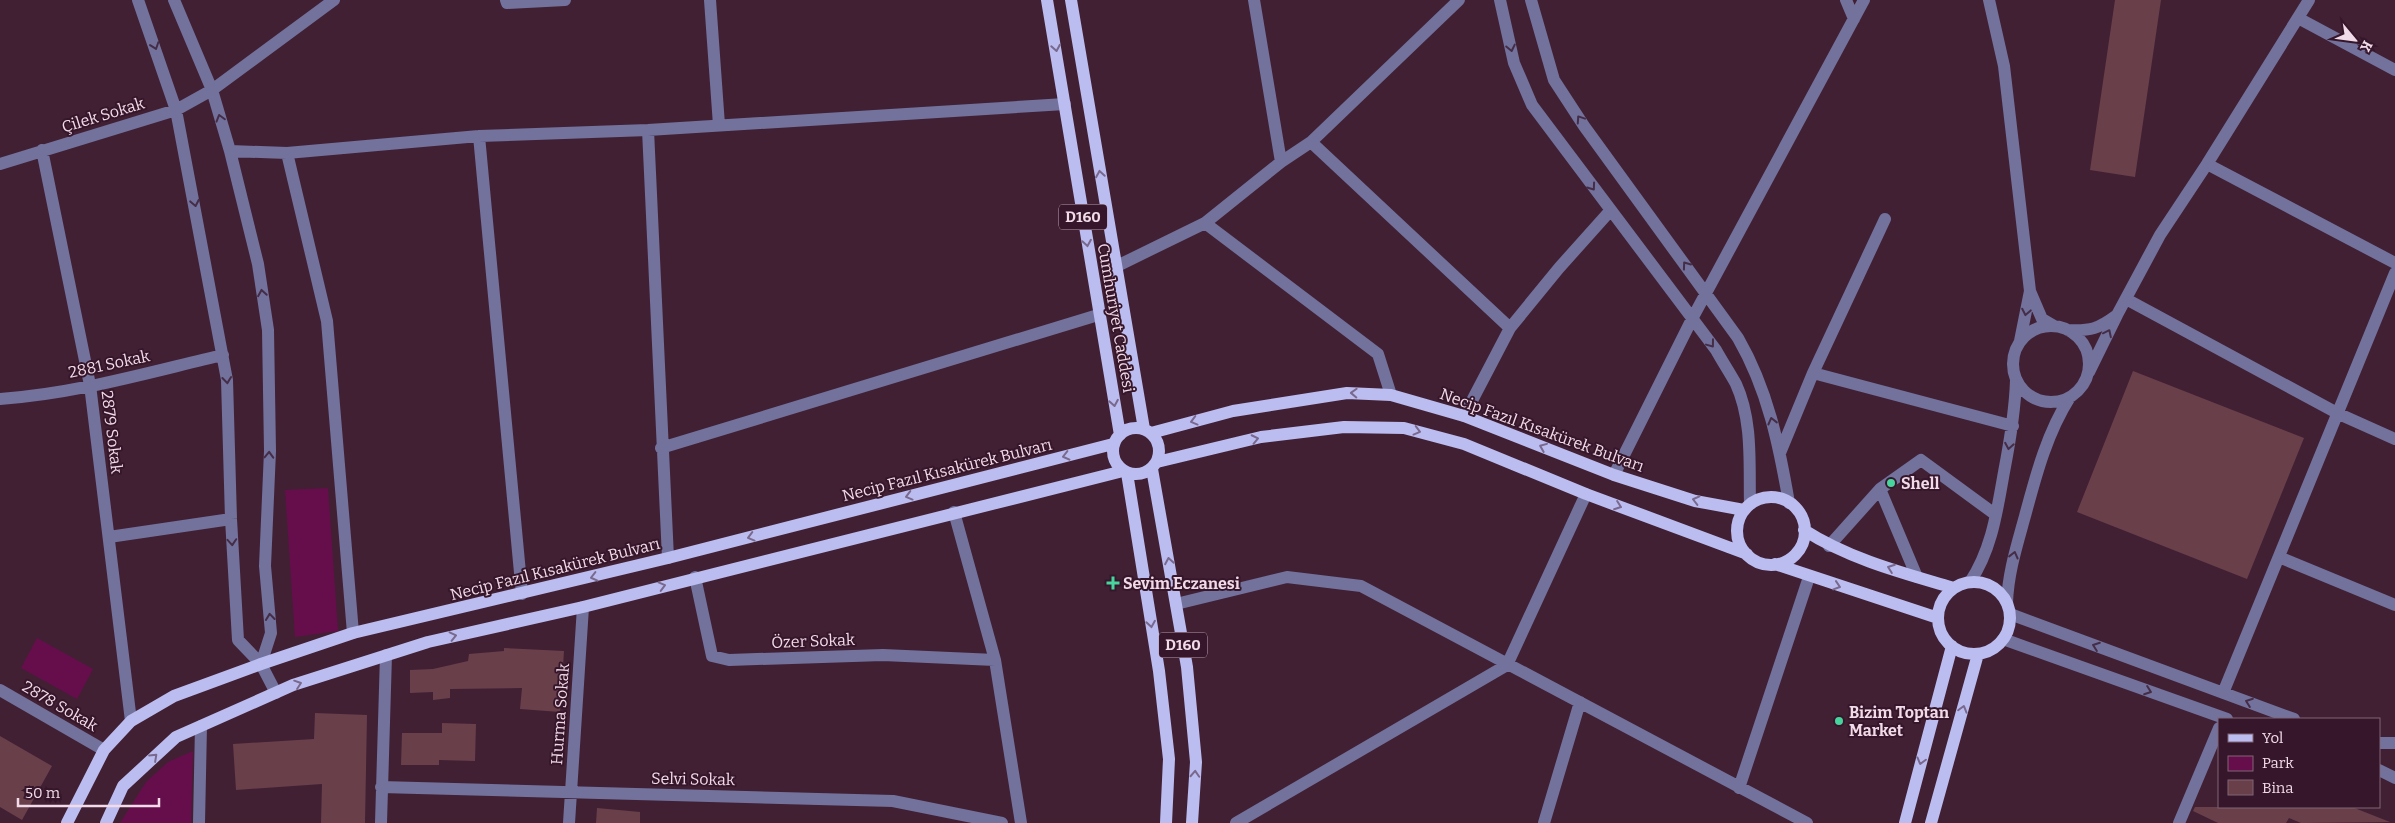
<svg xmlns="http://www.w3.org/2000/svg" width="2395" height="823" font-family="Bitter,serif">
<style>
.green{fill:#660e4c}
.building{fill:#693f4a}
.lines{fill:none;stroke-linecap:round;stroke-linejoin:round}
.minor{stroke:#72729d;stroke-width:12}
.major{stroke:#bbbcf0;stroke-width:12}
.oneway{stroke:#452d47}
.oneway2{stroke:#78698d}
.poi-dot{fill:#48d49d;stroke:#36162a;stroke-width:2}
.labels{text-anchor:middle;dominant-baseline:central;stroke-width:4;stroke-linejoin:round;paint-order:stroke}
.shield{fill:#36162a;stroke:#baa0af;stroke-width:1}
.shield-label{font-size:15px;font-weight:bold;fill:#f2dbe8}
.street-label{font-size:16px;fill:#f2dbe8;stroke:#36162a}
.poi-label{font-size:16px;font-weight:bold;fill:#f2dbe8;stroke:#36162a;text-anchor:start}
</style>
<rect width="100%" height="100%" fill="#412034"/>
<path class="green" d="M328 488 338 631 295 637 285 490Z
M37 638 93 669 77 699 21 668Z
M193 751 191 823H120L146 782 168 762Z"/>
<path class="building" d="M2115 0H2161L2135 177 2090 170Z
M2133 371 2304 438 2247 579 2077 512Z
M504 648 564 651 560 712 520 709 522 688 450 689V698L433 700V692L410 693V670L433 669 468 661 469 654 504 651Z
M315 713 367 715 365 823H321L322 784 236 790 233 744 314 739Z
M442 723 476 724 475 761 439 760V765H401L402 733H442Z
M0 736 52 766 22 820 0 807Z
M2195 807H2352L2390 822 2301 823 2289 818 2286 823H2218L2193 811Z
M597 808 640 812V823H596Z"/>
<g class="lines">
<path class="minor" d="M138 0 176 110 227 380 231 519 238 640 261 664 276 693
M174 0 212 90 230 151 258 264 268 330 270 451 265 566 271 633 261 664
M506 0 507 3 565 0
M710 0 719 125
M1254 0 1281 162
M1500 0 1514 63 1532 105 1716 350C1722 361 1730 373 1736 384 1753 421 1749 465 1750 504
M1531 0 1554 80 1584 126 1738 338C1768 390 1779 445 1789 503
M1846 0 1854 19
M1989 0 2004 66 2030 291
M2298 18 2395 70
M648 130 668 558
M479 136 522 594
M1311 142 1510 328 1464 416
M42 150 90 385 131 721
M230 151 287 153 479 136 648 130 1065 104
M287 153 327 321 353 633
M0 164 176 110 212 90 334 0
M2207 164 2395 263
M1205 223 1378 354 1391 395
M1115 267 1205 223 1281 162 1311 142 1459 0
M2126 299 2339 414 2395 439
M2117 315 2160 235 2207 164 2309 0
M2013 364a38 38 0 1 1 76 0a38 38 0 1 1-76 0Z
M1510 328 1559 268 1610 211
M2068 330C2091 331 2098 329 2117 315L2089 372
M2020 341 2030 291 2042 319 2054 326
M1813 373 2013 426
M0 399C75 394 150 372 223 355
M661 448 1098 315
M1780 453 1813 373 1885 219
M1614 475 1692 319 1864 0
M1880 489 1917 577
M954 512 995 660 1021 823
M109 537 231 519
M1829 546 1880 489 1921 460 1996 515
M2279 557 2395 605
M695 577 712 656 729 660 883 655 995 660
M1970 582C1992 549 1997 511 2004 472 2010 441 2015 411 2016 380
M2007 603C2008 573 2017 545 2025 516 2036 475 2047 433 2070 397
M1176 604 1287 577 1361 586 1807 823
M2010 614 2294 719
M2003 639 2227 719
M0 690 104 750
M2223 693 2395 273
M2379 743H2395
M2379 770 2395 778
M381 787 893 801 1002 823
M1739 788 1809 577
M199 823 201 726
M381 823 386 655
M569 823 583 607
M1236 823 1507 665 1586 494
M1544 823 1580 702
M2179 823 2219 728"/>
<path class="major" d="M1047 0 1120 435
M1071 0 1144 429
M1113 451a23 23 0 1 1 46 0a23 23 0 1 1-46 0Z
M1151 433 1233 411 1347 393 1391 395 1464 416 1614 475 1695 501 1744 510
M1157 462 1261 437 1344 427 1404 428 1464 444 1586 494 1747 554
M1152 469 1187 667 1196 762 1192 823
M1127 473 1159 671 1169 759 1166 823
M1737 531a34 34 0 1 1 68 0a34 34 0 1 1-68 0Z
M1804 530C1849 559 1903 573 1954 588
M1775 564 1938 618
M1938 618a36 36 0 1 1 72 0a36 36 0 1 1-72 0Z
M67 823 104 750 131 721 174 696 261 664 353 633 668 558 1113 444
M106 823 123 786 176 737 293 685 428 642 583 607 1123 471
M1905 823 1952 646
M1931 823 1978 654"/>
</g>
<defs><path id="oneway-chevron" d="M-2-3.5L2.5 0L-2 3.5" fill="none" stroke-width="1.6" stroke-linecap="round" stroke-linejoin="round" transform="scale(1.25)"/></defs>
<g class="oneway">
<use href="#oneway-chevron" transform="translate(155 46) rotate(71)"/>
<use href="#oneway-chevron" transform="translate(1511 48) rotate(78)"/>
<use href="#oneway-chevron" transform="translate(220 118) rotate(-106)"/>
<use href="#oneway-chevron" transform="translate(1580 119) rotate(-124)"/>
<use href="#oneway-chevron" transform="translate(1592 187) rotate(54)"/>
<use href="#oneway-chevron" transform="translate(195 203) rotate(79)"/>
<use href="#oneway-chevron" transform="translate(1686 265) rotate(-126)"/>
<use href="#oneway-chevron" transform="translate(262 293) rotate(-99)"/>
<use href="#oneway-chevron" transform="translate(2026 312) rotate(101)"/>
<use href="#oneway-chevron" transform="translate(2108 333) rotate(-64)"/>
<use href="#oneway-chevron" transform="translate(1711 344) rotate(53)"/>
<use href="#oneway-chevron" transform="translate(227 380) rotate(84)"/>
<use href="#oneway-chevron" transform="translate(1772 421) rotate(-104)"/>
<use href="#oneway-chevron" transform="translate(2009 446) rotate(100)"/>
<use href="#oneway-chevron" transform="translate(269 455) rotate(-88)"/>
<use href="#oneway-chevron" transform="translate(232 542) rotate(86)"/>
<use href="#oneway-chevron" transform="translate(2014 555) rotate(-76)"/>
<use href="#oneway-chevron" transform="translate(270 617) rotate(-96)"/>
<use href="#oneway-chevron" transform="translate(2096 646) rotate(-160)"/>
<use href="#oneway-chevron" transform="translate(2148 691) rotate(20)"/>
<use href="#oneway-chevron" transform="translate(2249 702) rotate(-160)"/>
</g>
<g class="oneway2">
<use href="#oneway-chevron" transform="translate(1056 48) rotate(80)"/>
<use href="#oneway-chevron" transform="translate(1100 174) rotate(-99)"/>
<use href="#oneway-chevron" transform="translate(1087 243) rotate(81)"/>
<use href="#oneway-chevron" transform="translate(1354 393) rotate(-178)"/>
<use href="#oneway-chevron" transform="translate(1114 403) rotate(80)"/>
<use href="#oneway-chevron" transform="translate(1194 421) rotate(165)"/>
<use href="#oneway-chevron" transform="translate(1417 431) rotate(15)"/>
<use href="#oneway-chevron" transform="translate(1255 439) rotate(-12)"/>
<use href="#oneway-chevron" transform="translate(1543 447) rotate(-158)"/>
<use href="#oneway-chevron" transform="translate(1066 456) rotate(166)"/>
<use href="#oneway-chevron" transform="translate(909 496) rotate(165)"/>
<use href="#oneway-chevron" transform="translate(1696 500) rotate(-166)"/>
<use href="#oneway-chevron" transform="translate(1618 506) rotate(20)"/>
<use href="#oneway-chevron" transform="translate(751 537) rotate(165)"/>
<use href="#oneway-chevron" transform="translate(1169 561) rotate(-100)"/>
<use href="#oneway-chevron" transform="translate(1891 568) rotate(-160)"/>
<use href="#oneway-chevron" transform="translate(594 577) rotate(166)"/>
<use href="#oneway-chevron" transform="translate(662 586) rotate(-15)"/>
<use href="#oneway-chevron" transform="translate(1837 586) rotate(18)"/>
<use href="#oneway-chevron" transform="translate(1151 624) rotate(81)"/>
<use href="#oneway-chevron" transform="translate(453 636) rotate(-13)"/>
<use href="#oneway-chevron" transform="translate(298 684) rotate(-19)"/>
<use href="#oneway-chevron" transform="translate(1963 709) rotate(-74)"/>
<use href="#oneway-chevron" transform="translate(154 757) rotate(-43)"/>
<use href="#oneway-chevron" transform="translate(1921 761) rotate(105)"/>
<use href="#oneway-chevron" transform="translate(1195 774) rotate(-87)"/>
</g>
<g class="poi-dot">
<circle cx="1891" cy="483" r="5"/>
<path d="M1110.5 575.5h5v5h5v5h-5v5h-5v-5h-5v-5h5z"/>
<circle cx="1839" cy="721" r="5"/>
</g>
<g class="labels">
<g class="shield">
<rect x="1059" y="204.5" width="48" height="25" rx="4"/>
<rect x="1159" y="632.5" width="48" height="25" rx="4"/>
</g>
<g class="shield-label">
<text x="1083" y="217">D160</text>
<text x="1183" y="645">D160</text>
</g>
<g class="street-label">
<text transform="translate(103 115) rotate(-17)">Çilek Sokak</text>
<text transform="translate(1116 318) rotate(80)">Cumhuriyet Caddesi</text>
<text transform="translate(109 364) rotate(-12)">2881 Sokak</text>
<text transform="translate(1542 430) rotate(20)">Necip Fazıl Kısakürek Bulvarı</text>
<text transform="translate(112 432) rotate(83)">2879 Sokak</text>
<text transform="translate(947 470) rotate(-14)">Necip Fazıl Kısakürek Bulvarı</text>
<text transform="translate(555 569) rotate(-14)">Necip Fazıl Kısakürek Bulvarı</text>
<text transform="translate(813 641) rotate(-2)">Özer Sokak</text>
<text transform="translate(60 706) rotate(30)">2878 Sokak</text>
<text transform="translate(560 714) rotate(-86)">Hurma Sokak</text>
<text transform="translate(693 779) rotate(1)">Selvi Sokak</text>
</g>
<g class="poi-label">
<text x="1901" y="483">Shell</text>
<text x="1123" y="583">Sevim Eczanesi</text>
<text x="1849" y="712">Bizim Toptan<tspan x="1849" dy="18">Market</tspan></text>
</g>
</g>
<rect x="2218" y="718" width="162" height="90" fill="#36162a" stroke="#816576"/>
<rect x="2228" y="734" width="25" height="8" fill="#bbbcf0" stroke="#816576"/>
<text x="2262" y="743" font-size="15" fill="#f2dbe8">Yol</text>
<rect x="2228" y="756" width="25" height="15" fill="#660e4c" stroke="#816576"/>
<text x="2262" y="768" font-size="15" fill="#f2dbe8">Park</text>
<rect x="2228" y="780" width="25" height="15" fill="#693f4a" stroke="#816576"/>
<text x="2262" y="793" font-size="15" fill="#f2dbe8">Bina</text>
<g transform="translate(2355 40) rotate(119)" stroke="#36162a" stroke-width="4" paint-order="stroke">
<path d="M0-4L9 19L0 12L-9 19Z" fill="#f2dbe8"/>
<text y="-8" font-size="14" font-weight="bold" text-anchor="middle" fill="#f2dbe8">K</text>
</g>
<path d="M18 798v8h141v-8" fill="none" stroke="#f2dbe8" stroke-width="2.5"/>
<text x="25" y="798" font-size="15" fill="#f2dbe8" stroke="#36162a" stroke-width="4" paint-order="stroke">50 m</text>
</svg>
